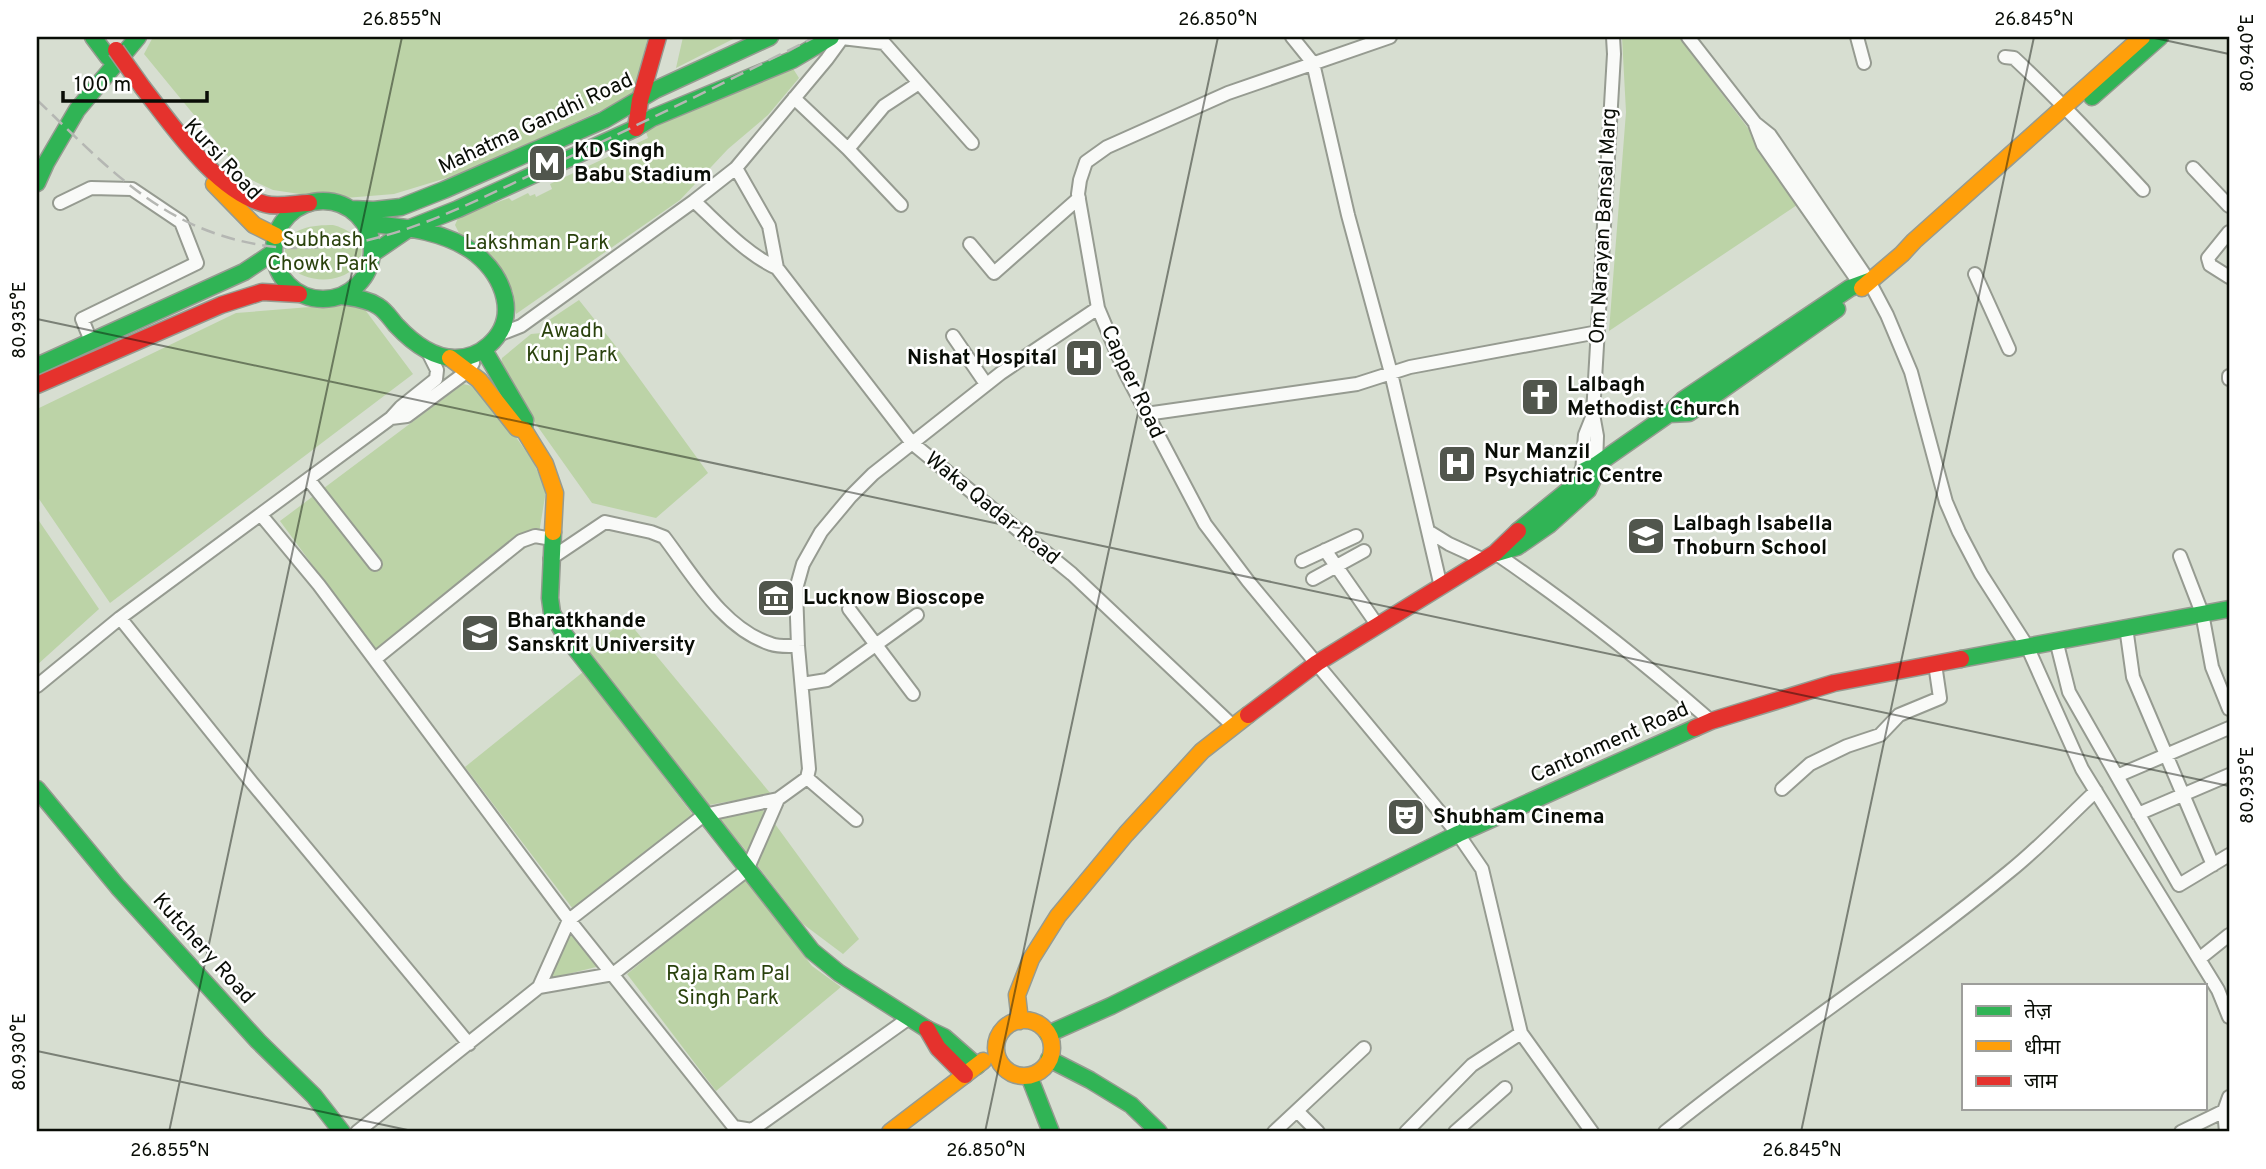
<svg xmlns="http://www.w3.org/2000/svg" width="2266" height="1169" font-family="Overpass,'Noto Sans Devanagari',sans-serif">
<style>
.green{fill:#bcd3a7}
.lines{fill:none;stroke-linecap:round;stroke-linejoin:round}
.street-casing{stroke:#969b91;stroke-width:16}
.fast-casing{stroke:#969b91;stroke-width:19}
.slow-casing{stroke:#969b91;stroke-width:19}
.jam-casing{stroke:#969b91;stroke-width:19}
.street{stroke:#f9faf8;stroke-width:12}
.fast{stroke:#30b455;stroke-width:16}
.slow{stroke:#ff9f0a;stroke-width:16}
.jam{stroke:#e5322d;stroke-width:16}
.rail{stroke:#b5b7b3;stroke-width:2.5;stroke-dasharray:14 7;stroke-linecap:butt}
.jam-bridge-casing{stroke:#969b91;stroke-width:19;stroke-linecap:butt}
.jam-bridge{stroke:#e5322d;stroke-width:16}
.ticks{fill:none;stroke:#090d06;stroke-width:2;stroke-opacity:0.45}
.labels{text-anchor:middle;dominant-baseline:central;stroke-width:5;stroke-linejoin:round;paint-order:stroke}
.street-label{font-size:21px;fill:#090d06;stroke:#fff}
.poi-label{font-size:21px;font-weight:bold;fill:#090d06;stroke:#fff;text-anchor:start}
.park-label{font-size:21px;fill:#2a420d;stroke:#fff}
.neatline{fill:none;stroke:#090d06;stroke-width:2.5}
.ticks-label{font-size:18px;text-anchor:middle;fill:#090d06}
</style>
<rect width="100%" height="100%" fill="#d7ded1"/>
<path class="green" d="M153 37H648L633 96 463 173 394 194 333 199 273 190 245 177 144 54Z
M683 37H737L676 68Z
M1622 37H1679L1803 201 1609 331 1626 112Z
M792 67 799 78 768 115 728 149 680 200 516 314 513 292 485 249 460 235 455 225 459 216 509 198 512 201 528 193 530 196 535 194 536 197 552 189 550 184 648 138 645 129Z
M333 225C353 230 373 247 354 268 339 284 304 283 290 266 286 262 285 256 285 250 287 227 314 225 333 225Z
M579 300 618 349 708 473 656 518 592 503 499 372 502 358 531 334 542 333 546 322Z
M360 303 413 374 110 603 37 496V409L236 313Z
M463 384 481 388 533 461 546 491 538 539 378 654 280 521Z
M37 518 99 609 37 665Z
M626 619 771 794 709 805 587 651Z
M583 672 693 815 573 909 465 767Z
M760 807 767 815 748 853 718 817Z
M775 824 859 939 843 954 803 924 757 865Z
M745 879 812 966 841 987 716 1091 627 974Z
M571 932 600 966 548 979Z"/>
<g class="lines">
<defs>
<path id="street" d="M1292 37 1313 63 1348 215 1391 373 1441 587
M1390 37 1228 93 1107 147 1086 162 1080 180 1078 194 1098 308 1125 372 1205 524 1248 581 1458 834 1482 869 1521 1033 1592 1132
M1688 37 1755 123 1770 135 1869 281 1887 315 1911 372 1946 502 1959 532 1981 574 2027 646 2082 769 2218 990 2229 1017
M1857 37 1864 63
M842 38 884 43 972 143
M2005 57 2014 58C2059 100 2101 145 2143 190
M794 98 848 149
M1755 124 1763 145 1860 284
M736 168 769 226 777 268
M2193 168 2229 206
M694 201C719 224 746 254 777 268L912 443 1072 574 1233 726
M60 203 91 188 132 189 181 222 197 263 82 319 91 341
M901 205 848 149 884 106 919 83
M2229 232 2208 258 2210 265 2229 277
M970 244 994 273 1079 198
M1975 274 2009 349
M503 333 521 326 694 201 736 168 827 59 843 37
M953 336 986 384
M2229 376V379
M1146 414 1357 384 1410 367 1598 332
M391 418 407 416 469 370 473 363
M1596 465 1597 436 1593 414 1614 54 1613 37
M1582 472 1585 435 1593 415
M309 480 375 564
M261 515 319 585 569 920 734 1127 752 1130 909 1018
M1428 531 1449 544 1484 560
M1325 550 1378 626
M1495 553C1570 604 1642 661 1711 721
M2180 556 2202 613 2212 667 2229 709
M550 559 605 522 651 532 664 537C693 575 723 629 771 644 779 647 789 646 798 646
M1302 561 1356 536
M1313 579 1364 551
M849 609 913 694
M120 618 253 784 469 1044
M2126 627 2133 677 2213 865
M2056 640 2069 692 2179 885 2229 855
M375 659 521 541 535 536 552 539
M802 684 827 680 917 615
M37 686 120 618 391 418 401 407 436 379 437 370 428 352
M2117 776 2229 728
M807 778 856 820
M1782 789 1810 764 1847 746 1880 735 1899 715 1940 698 1935 664
M2138 814 2229 775
M2199 959 2229 935
M539 987 613 974 747 870 778 799
M1297 1111 1318 1132
M357 1132 539 987 569 920 704 815 778 799 807 778 809 769 798 646 796 589 803 564 821 532 851 496 873 474 1001 373 1098 308
M1274 1132 1364 1048
M1406 1132 1472 1065 1521 1033
M1455 1132 1505 1088
M1665 1132C1777 1041 1899 963 2010 871 2040 847 2067 818 2096 791
M2181 1132 2224 1111
M2226 1132 2224 1111 2229 1097"/>
<path id="fast" d="M93 37 108 57
M2092 97 2160 37
M37 183 46 163 77 110 138 37
M274 250a49 49 0 1 1 98 0a49 49 0 1 1-98 0Z
M351 209 374 210 401 207 444 190 604 120 655 90 770 37
M372 254 410 228 458 209 636 128 652 118 792 60 831 37
M342 296C354 298 367 299 378 306 386 311 390 318 396 325 411 341 432 358 455 358 468 358 479 354 489 345 520 318 504 277 476 254 445 230 402 227 364 223
M484 350 525 420 524 430
M37 366 244 272 274 252
M1669 414 1689 413 1837 309
M1518 531 1576 484 1582 472 1596 465 1669 414 1683 400 1850 288 1869 281
M553 532 550 598 552 613 564 634 812 951 839 973 927 1029 944 1037 977 1066
M1497 553 1517 547 1549 525 1588 490 1594 477 1596 465
M1961 659 2229 609
M37 789 118 887 258 1041 314 1096 342 1132
M1048 1034 1111 1006 1458 834 1695 728
M1049 1059 1090 1080 1131 1105 1159 1132
M1029 1076 1051 1132"/>
<path id="slow" d="M214 184 254 225 276 236
M1862 288 1902 254 1914 241 2142 37
M450 358 479 380 517 428 524 430 545 464 555 493 553 532
M996 1048a28 28 0 1 1 56 0a28 28 0 1 1-56 0Z
M1020 1021 1017 995 1031 959 1058 916 1126 834 1202 751 1248 715
M890 1132 983 1061"/>
<path id="jam" d="M143 88C173 126 216 191 265 204 279 208 295 203 309 203
M636 128 640 100 658 37
M37 385 221 305 262 292 299 294
M1248 715 1317 663 1495 553 1518 531
M1695 728 1711 721 1834 683 1961 659
M927 1029 938 1048 965 1075"/>
</defs>
<use href="#street" class="street-casing"/>
<use href="#fast" class="fast-casing"/>
<use href="#slow" class="slow-casing"/>
<use href="#jam" class="jam-casing"/>
<use href="#street" class="street"/>
<use href="#fast" class="fast"/>
<use href="#slow" class="slow"/>
<use href="#jam" class="jam"/>
<path class="rail" d="M37 100C91 151 142 208 214 233 339 277 442 216 552 165 641 124 728 81 815 37"/>
<defs>
<path id="jam-bridge" d="M116 50 143 88"/>
</defs>
<use href="#jam-bridge" class="jam-bridge-casing"/>
<use href="#jam-bridge" class="jam-bridge"/>
</g>
<path class="ticks" d="M2150 37 2229 54M37 319 2229 786M37 1051 417 1132M169 1132 402 37M985 1132 1218 37M1801 1132 2034 37"/>
<defs>
<symbol id="metro-square" viewBox="-11 -11 22 22"><rect x="-9" y="-9" width="18" height="18" rx="4" fill="#51564d" stroke="#fff"/><path d="M-5.5 5V-5H-3L0 0L3-5H5.5V5H3V-.5L0 4L-3-.5V5Z" fill="#fff"/></symbol>
<symbol id="hospital-square" viewBox="-11 -11 22 22"><rect x="-9" y="-9" width="18" height="18" rx="4" fill="#51564d" stroke="#fff"/><path d="M-5-5h3v3.5h4V-5h3V5h-3V1.5h-4V5h-3Z" fill="#fff"/></symbol>
<symbol id="church-square" viewBox="-11 -11 22 22"><rect x="-9" y="-9" width="18" height="18" rx="4" fill="#51564d" stroke="#fff"/><path d="M-1.2-6h2.4v3.5h3.3v2.4h-3.3V6h-2.4V-.1h-3.3v-2.4h3.3Z" fill="#fff"/></symbol>
<symbol id="university-square" viewBox="-11 -11 22 22"><rect x="-9" y="-9" width="18" height="18" rx="4" fill="#51564d" stroke="#fff"/><path d="M0-5L7-2L0 1L-7-2ZM-4 1L0 2.5L4 1V4Q0 6-4 4Z" fill="#fff"/></symbol>
<symbol id="museum-square" viewBox="-11 -11 22 22"><rect x="-9" y="-9" width="18" height="18" rx="4" fill="#51564d" stroke="#fff"/><path d="M0-6L6-3V-2H-6V-3ZM-5-1h2V3h-2ZM-1-1h2V3h-2ZM3-1h2V3H3ZM-6 4H6V6H-6Z" fill="#fff"/></symbol>
<symbol id="theatre-square" viewBox="-11 -11 22 22"><rect x="-9" y="-9" width="18" height="18" rx="4" fill="#51564d" stroke="#fff"/><path d="M-5-5.5Q0-4 5-5.5V0Q5 5 0 6Q-5 5-5 0ZM-3.3-2.5H-1v1.5H-3.3ZM1-2.5H3.3v1.5H1ZM-2.8 1Q0 5.5 2.8 1Z" fill="#fff"/></symbol>
</defs>
<g fill-rule="evenodd">
<use href="#metro-square" x="525" y="141" width="44" height="44"/>
<use href="#hospital-square" x="1062" y="336" width="44" height="44"/>
<use href="#church-square" x="1518" y="375" width="44" height="44"/>
<use href="#hospital-square" x="1435" y="442" width="44" height="44"/>
<use href="#university-square" x="1624" y="514" width="44" height="44"/>
<use href="#museum-square" x="754" y="576" width="44" height="44"/>
<use href="#university-square" x="458" y="611" width="44" height="44"/>
<use href="#theatre-square" x="1384" y="795" width="44" height="44"/>
</g>
<g class="labels">
<g class="street-label">
<text transform="translate(536 124) rotate(-25)">Mahatma Gandhi Road</text>
<text transform="translate(222 160) rotate(47)">Kursi Road</text>
<text transform="translate(1604 226) rotate(-87)">Om Narayan Bansal Marg</text>
<text transform="translate(1132 382) rotate(65)">Capper Road</text>
<text transform="translate(992 509) rotate(39)">Waka Qadar Road</text>
<text transform="translate(1610 743) rotate(-24)">Cantonment Road</text>
<text transform="translate(203 949) rotate(48)">Kutchery Road</text>
</g>
<g class="poi-label">
<text x="574" y="151">KD Singh<tspan x="574" dy="24">Babu Stadium</tspan></text>
<text x="1057" y="358" text-anchor="end">Nishat Hospital</text>
<text x="1567" y="385">Lalbagh<tspan x="1567" dy="24">Methodist Church</tspan></text>
<text x="1484" y="452">Nur Manzil<tspan x="1484" dy="24">Psychiatric Centre</tspan></text>
<text x="1673" y="524">Lalbagh Isabella<tspan x="1673" dy="24">Thoburn School</tspan></text>
<text x="803" y="598">Lucknow Bioscope</text>
<text x="507" y="621">Bharatkhande<tspan x="507" dy="24">Sanskrit University</tspan></text>
<text x="1433" y="817">Shubham Cinema</text>
</g>
<g class="park-label">
<text x="323" y="240">Subhash<tspan x="323" dy="24">Chowk Park</tspan></text>
<text x="537" y="243">Lakshman Park</text>
<text x="572" y="331">Awadh<tspan x="572" dy="24">Kunj Park</tspan></text>
<text x="728" y="974">Raja Ram Pal<tspan x="728" dy="24">Singh Park</tspan></text>
</g>
</g>
<rect width="2266" height="1169" fill="none" stroke="#ffffff" stroke-width="77"/>
<rect x="1962" y="984" width="245" height="126" fill="#ffffff" stroke="#9d9e9b" stroke-width="2"/>
<rect x="1976" y="1006" width="35" height="10" fill="#30b455" stroke="#9d9e9b" stroke-width="2"/>
<text x="2024" y="1018" font-size="21" fill="#090d06">तेज़</text>
<rect x="1976" y="1041" width="35" height="10" fill="#ff9f0a" stroke="#9d9e9b" stroke-width="2"/>
<text x="2024" y="1054" font-size="21" fill="#090d06">धीमा</text>
<rect x="1976" y="1076" width="35" height="10" fill="#e5322d" stroke="#9d9e9b" stroke-width="2"/>
<text x="2024" y="1088" font-size="21" fill="#090d06">जाम</text>
<path d="M63 91v10h144v-10" fill="none" stroke="#090d06" stroke-width="3.5"/>
<text x="74" y="91" font-size="21" fill="#090d06" stroke="#ffffff" stroke-width="5" paint-order="stroke">100 m</text>
<rect x="38" y="38" width="2190" height="1092" class="neatline"/>
<g class="ticks-label">
<text x="402" y="25">26.855°N</text>
<text x="1218" y="25">26.850°N</text>
<text x="2034" y="25">26.845°N</text>
<text transform="translate(2247 53) rotate(-90)" y="6">80.940°E</text>
<text transform="translate(19 320) rotate(-90)" y="6">80.935°E</text>
<text transform="translate(2247 785) rotate(-90)" y="6">80.935°E</text>
<text transform="translate(19 1052) rotate(-90)" y="6">80.930°E</text>
<text x="170" y="1156">26.855°N</text>
<text x="986" y="1156">26.850°N</text>
<text x="1802" y="1156">26.845°N</text>
</g>
</svg>
